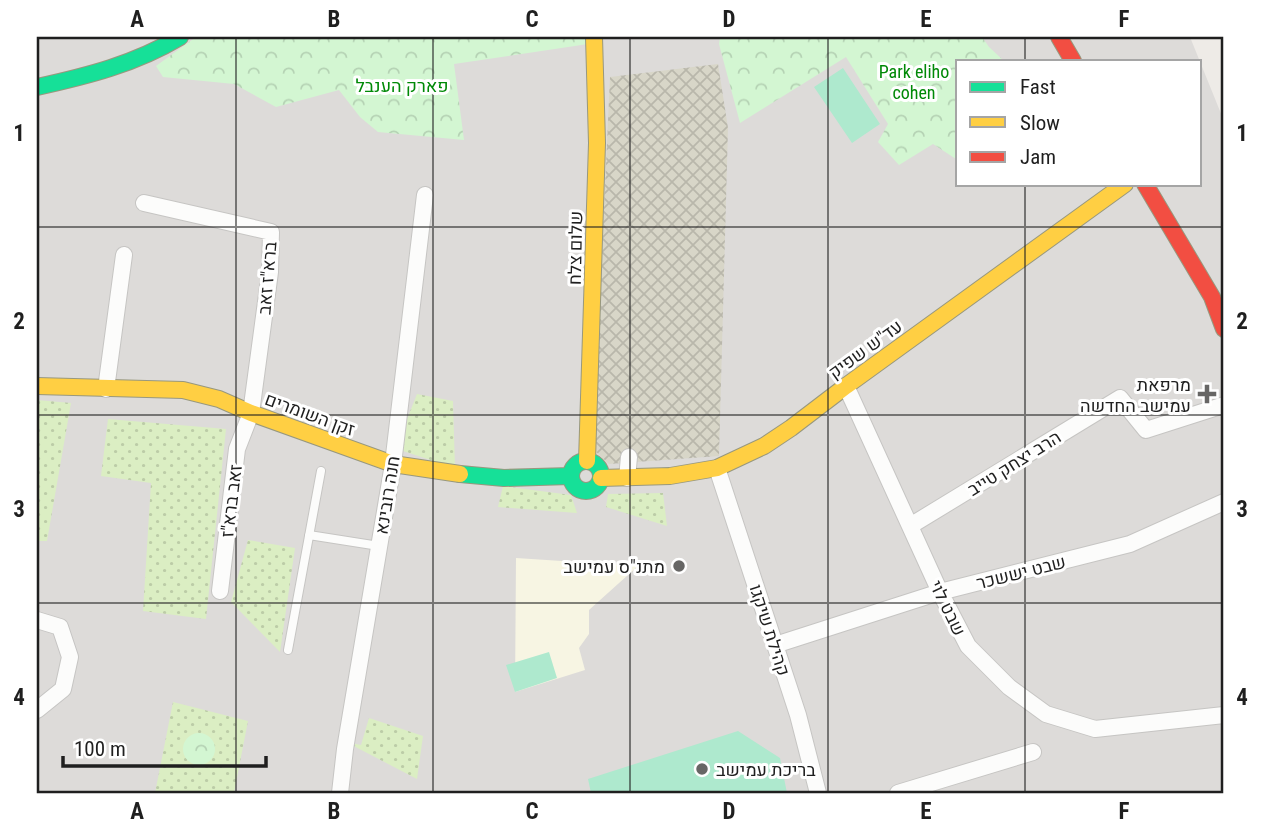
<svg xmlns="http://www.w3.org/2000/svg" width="1261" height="830" font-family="'Roboto Condensed',Heebo,sans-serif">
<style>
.residential{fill:#dddbd9;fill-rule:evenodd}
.education{fill:#f7f5e3}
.construction{fill:url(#construction-cross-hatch)}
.grass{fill:url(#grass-dots)}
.park{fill:url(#park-crowns)}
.pitch{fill:#aee9ce}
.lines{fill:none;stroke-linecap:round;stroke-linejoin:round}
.lane-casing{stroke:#c6c5c3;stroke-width:10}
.street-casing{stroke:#c6c5c3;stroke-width:18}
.fast-casing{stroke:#98987e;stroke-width:18}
.slow-casing{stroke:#98987e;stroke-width:18}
.jam-casing{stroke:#98987e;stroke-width:18}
.lane{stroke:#fcfcfb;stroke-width:8}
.street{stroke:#fcfcfb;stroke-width:16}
.fast{stroke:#16e098;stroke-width:16}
.slow{stroke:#ffcf43;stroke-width:16}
.jam{stroke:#f24e42;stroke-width:16}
.grid{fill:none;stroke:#1f1f1f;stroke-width:2;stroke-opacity:0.55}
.poi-dot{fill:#676665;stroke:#fff;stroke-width:2.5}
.labels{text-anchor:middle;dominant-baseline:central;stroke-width:6;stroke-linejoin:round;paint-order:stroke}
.park-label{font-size:18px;fill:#008907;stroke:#fff}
.street-label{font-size:18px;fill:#1f1f1f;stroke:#fff}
.poi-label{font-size:18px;fill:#1f1f1f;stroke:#fff;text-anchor:end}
.neatline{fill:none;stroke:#1f1f1f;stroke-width:2.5}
.grid-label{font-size:23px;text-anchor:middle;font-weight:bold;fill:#1f1f1f}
</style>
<defs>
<pattern id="construction-cross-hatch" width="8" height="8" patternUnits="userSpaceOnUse" patternTransform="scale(1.75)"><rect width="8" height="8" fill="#d8d6c8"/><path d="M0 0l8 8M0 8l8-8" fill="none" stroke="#b9b7ab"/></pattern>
<pattern id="grass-dots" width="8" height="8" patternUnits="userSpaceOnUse" patternTransform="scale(1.75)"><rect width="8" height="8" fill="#dbeec3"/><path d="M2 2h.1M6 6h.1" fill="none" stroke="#bccca7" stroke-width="1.8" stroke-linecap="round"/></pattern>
<pattern id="park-crowns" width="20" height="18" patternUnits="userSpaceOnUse" patternTransform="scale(1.75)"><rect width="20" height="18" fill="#d3f6d2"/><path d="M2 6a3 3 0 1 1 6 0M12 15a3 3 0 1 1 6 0" fill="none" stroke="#b5d2b4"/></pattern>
</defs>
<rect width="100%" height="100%" fill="#eeebe7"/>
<path class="residential" d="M37 37H1190L1224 121V793H37ZM958 61H1200V184H958Z"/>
<path class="education" d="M516 558 638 566 589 610V634L579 648 585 670 515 692Z"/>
<path class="construction" d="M718 64 728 128 719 456 609 464 593 449 610 77Z"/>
<path class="grass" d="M417 394 453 401 455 468 403 451 394 452Z
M37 400 71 403 47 541H37Z
M108 419 226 429 206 619 143 611 151 483 101 476Z
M503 486 571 495 577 513 498 507Z
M663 493 667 526 606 507 608 494Z
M248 540 295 548 280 652 231 602Z
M173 702 248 721 234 793H155Z
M369 718 423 736 417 779 346 742 361 745Z"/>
<path class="park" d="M196 37H587L588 44 454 64 464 140 378 132 360 117 339 90 276 107 234 84 163 77 156 66Z
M720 37H982L989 47 1004 61H958V158L956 159 933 144 899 165 878 142 888 124 846 57 740 123 719 44Z
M183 749a16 16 0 1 1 32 0a16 16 0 1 1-32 0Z"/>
<path class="pitch" d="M843 68 880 124 852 143 814 87Z
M549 652 557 678 515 692 506 665Z
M738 731 780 758 787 793H591L588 779Z"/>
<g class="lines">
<defs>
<path id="lane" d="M309 535 379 546
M288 650 321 471"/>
<path id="street" d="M144 203 271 232 270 272 251 413 237 449 220 591
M846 386 940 592 968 646 1009 687 1046 714 1095 729 1224 715
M106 389 124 255
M717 468 798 715 818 793
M627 478 629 457
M910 526 1120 398 1146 430 1224 405
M37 620 60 627 70 657 63 689 37 710
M775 645 940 592 1130 544 1224 502
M340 793 345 749 393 464 425 195
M898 793 1033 752"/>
<path id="fast" d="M37 87C87 76 135 64 180 37
M571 476a15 15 0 1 1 30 0a15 15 0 1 1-30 0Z
M460 474 504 478 570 476"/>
<path id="slow" d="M37 386 183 390 219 399 251 413 393 464 460 474
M587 461 597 143 594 37
M601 478 670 476 717 468 764 446 791 428 846 386 1125 184"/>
<path id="jam" d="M1059 37 1073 61
M1145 184 1212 297 1224 329"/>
</defs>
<use href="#lane" class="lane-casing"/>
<use href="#street" class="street-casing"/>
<use href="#fast" class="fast-casing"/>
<use href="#slow" class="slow-casing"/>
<use href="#jam" class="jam-casing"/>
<use href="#lane" class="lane"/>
<use href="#street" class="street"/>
<use href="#fast" class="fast"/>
<use href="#slow" class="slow"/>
<use href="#jam" class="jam"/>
</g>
<path class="grid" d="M236 37V793M433 37V793M630 37V793M828 37V793M1025 37V61M1025 184V793M37 227H1224M37 415H1224M37 603H1224"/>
<g class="poi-dot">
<path d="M1203.5 383.5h7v7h7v7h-7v7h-7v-7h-7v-7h7z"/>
<circle cx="679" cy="566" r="7"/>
<circle cx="702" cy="769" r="7"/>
</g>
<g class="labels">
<g class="park-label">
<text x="914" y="71">Park eliho<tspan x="914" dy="21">cohen</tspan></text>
<text x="402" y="85">פארק הענבל</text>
</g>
<g class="street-label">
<text transform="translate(575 248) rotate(-89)">שלום צלח</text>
<text transform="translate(267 278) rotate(-85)">ברא"ז זאב</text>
<text transform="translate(865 349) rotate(-36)">עד"ש שפיק</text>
<text transform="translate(310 414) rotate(20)">זקן השומרים</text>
<text transform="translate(1014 463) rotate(-32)">הרב יצחק טייב</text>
<text transform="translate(387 495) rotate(-81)">חנה רובינא</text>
<text transform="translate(231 501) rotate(-83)">זאב ברא"ז</text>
<text transform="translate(1021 572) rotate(-14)">שבט יששכר</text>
<text transform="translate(948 608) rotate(64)">שבט לוי</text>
<text transform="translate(770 630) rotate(72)">קהילת שיקגו</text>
</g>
<g class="poi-label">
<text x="1191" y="384">מרפאת<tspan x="1191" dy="21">עמישב החדשה</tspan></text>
<text x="665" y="566">מתנ"ס עמישב</text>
<text x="716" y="769" text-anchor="start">בריכת עמישב</text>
</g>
</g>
<rect width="1261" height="830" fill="none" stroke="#ffffff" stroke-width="77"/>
<rect x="956" y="60" width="245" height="126" fill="#ffffff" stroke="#a5a5a5" stroke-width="2"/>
<rect x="970" y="82" width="35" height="10" fill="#16e098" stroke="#a5a5a5" stroke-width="2"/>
<text x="1020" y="94" font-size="21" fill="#1f1f1f">Fast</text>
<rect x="970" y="117" width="35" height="10" fill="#ffcf43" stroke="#a5a5a5" stroke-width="2"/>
<text x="1020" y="130" font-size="21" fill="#1f1f1f">Slow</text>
<rect x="970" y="152" width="35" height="10" fill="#f24e42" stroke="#a5a5a5" stroke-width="2"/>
<text x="1020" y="164" font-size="21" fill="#1f1f1f">Jam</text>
<path d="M63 756v10h203v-10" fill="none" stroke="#1f1f1f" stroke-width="3.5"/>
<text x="74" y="756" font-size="21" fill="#1f1f1f" stroke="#ffffff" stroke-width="5" paint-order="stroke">100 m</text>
<rect x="38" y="38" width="1184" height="754" class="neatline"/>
<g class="grid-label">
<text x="137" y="27">A</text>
<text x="334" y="27">B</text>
<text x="532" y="27">C</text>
<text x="729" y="27">D</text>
<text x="926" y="27">E</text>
<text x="1124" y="27">F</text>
<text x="19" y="141">1</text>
<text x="1242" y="141">1</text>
<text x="19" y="329">2</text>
<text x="1242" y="329">2</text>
<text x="19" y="517">3</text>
<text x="1242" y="517">3</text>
<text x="19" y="705">4</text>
<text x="1242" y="705">4</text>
<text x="137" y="819">A</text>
<text x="334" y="819">B</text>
<text x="532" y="819">C</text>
<text x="729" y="819">D</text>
<text x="926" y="819">E</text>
<text x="1124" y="819">F</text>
</g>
</svg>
